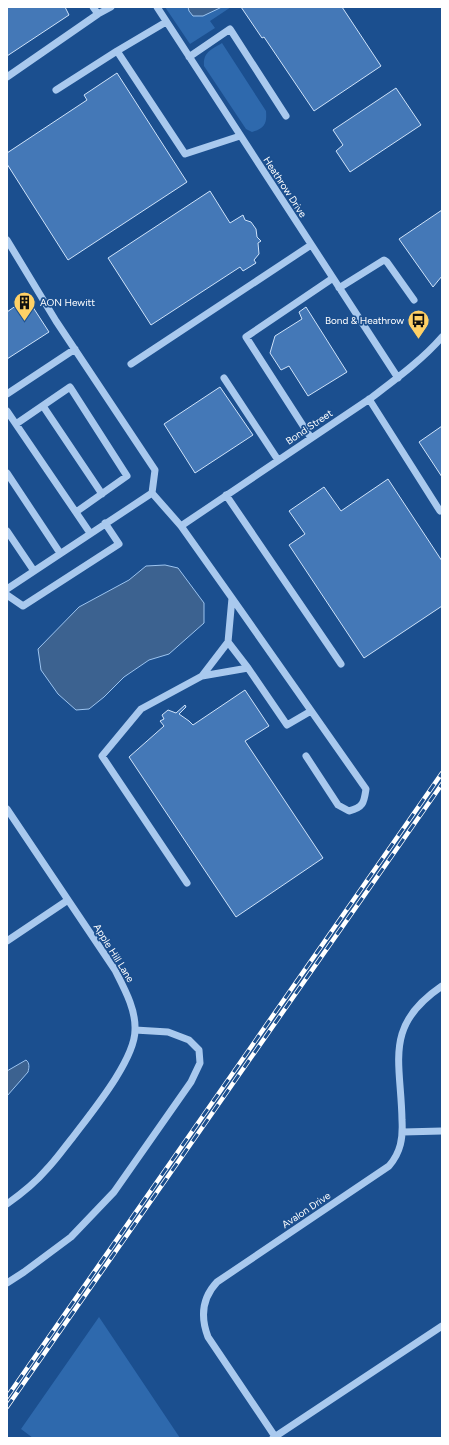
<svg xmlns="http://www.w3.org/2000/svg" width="449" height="1445" font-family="Figtree,sans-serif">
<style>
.green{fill:#2e69ad}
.water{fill:#3c6290;stroke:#9cc4f0}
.building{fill:#4478b7;stroke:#cfe3fa}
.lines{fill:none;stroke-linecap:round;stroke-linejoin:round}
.minor{stroke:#a9c9ee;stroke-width:7}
.rail-casing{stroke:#fff;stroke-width:4.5}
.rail{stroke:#1b4f8f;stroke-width:3;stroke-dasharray:9;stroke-linecap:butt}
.labels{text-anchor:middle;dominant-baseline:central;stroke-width:3.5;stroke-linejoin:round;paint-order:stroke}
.street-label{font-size:10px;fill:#fff;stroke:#1b4f8f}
.poi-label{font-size:10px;fill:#fff;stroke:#1b4f8f;text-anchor:start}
</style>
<rect width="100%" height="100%" fill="#1b4f8f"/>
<path class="green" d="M165 7H188L189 11 220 9 222 7H231L210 21 215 28 190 44Z
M222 43 266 111C267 123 265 128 252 132L246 129 204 66C203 52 211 50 222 43Z
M99 1317 180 1438H33L21 1429Z"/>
<path class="water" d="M188 7H222L203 16H193L189 11Z
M165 565 178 568 204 603V623L169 654 149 660 124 677 104 697 89 709 76 710 58 694 41 670 38 649 79 607 129 580 146 566Z
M26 1060C30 1063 29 1068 28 1072L7 1096V1071Z"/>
<path class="building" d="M7 7H65L69 15 7 56Z
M241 7H342L381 66 314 111 264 37 262 38Z
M117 73 187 182 68 260 7 164V153L87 100 84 95Z
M396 88 421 125 350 172 336 151 343 145 333 130Z
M210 191 230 223 243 215 245 220 251 222 256 229 257 237 261 241 258 243 259 254 254 260 256 263 243 271 240 267 151 325 108 258Z
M442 210V276L433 287 399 239Z
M27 298 49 332 7 359V312Z
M306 307 347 372 308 396 289 366 281 370 270 353 275 336 302 319 299 312Z
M220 387 253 435 195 473 164 424Z
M442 426V477L419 442Z
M388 479 442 561V606L364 658 289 545 305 534 289 511 324 487 341 511Z
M245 690 269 726 245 741 323 858 236 917 129 757 164 726 160 721 164 719 162 715 168 710 176 713 185 705 186 707 179 714 189 721 193 725Z"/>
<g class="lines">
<path class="minor" d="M93 7 98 14
M157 7 398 378
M117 51 166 22
M189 57 230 29 286 116
M7 77 98 14 111 7
M56 90 117 51 185 154 240 136
M7 240 56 321 155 470 152 493 7 589
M339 288 384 260 387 262 414 300
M131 364 311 245
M224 378 278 460
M7 394 75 349
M369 399 440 511
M43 406 102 494
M7 411 90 533
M16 424 70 387 127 476 76 512
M311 438 246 337 333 278
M7 473 60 553
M152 493 181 526 232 598 228 642 202 676 141 709 102 756 187 883
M226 495 341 664
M181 526 371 398C396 379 422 360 442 337
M7 531 34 571
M7 595 23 606 119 544 105 523
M232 598 366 789C364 802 364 807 349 811L338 805 306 756
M228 642 248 668
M202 676 248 668 287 725 311 711
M7 809 115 970C124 988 136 1009 135 1030 135 1060 91 1113 73 1137 64 1148 56 1160 46 1170 35 1183 21 1194 7 1204
M7 941 68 900
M403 1132 442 1131
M7 1283 24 1272 71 1237 114 1192 191 1082 200 1063 199 1050 189 1040 168 1032 135 1030
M273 1438 442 1326
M276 1438 208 1337C200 1316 202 1298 217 1282L389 1166C401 1152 403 1138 402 1120 401 1061 383 1026 442 986"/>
<defs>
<path id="rail" d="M7 1397 442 773
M7 1407 442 784"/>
</defs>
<use href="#rail" class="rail-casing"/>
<use href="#rail" class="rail"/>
</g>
<defs>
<symbol id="building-pin" viewBox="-11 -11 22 30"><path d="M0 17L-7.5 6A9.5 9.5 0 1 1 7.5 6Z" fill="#ffd166" stroke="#1b4f8f"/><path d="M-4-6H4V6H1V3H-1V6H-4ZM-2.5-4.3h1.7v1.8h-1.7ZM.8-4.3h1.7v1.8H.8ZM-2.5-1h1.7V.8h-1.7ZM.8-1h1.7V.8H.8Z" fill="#111"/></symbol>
<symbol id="bus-pin" viewBox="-11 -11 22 30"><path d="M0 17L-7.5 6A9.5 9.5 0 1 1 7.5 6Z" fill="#ffd166" stroke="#1b4f8f"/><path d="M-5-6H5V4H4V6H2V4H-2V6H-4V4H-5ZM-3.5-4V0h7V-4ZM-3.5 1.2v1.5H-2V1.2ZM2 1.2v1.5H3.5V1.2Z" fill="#111"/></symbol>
</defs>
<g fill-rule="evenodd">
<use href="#building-pin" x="12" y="290" width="25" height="34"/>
<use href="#bus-pin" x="406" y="308" width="25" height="34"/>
</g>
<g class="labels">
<g class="street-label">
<text transform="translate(285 187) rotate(57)">Heathrow Drive</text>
<text transform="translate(309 427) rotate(-34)">Bond Street</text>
<text transform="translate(114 953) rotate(58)">Apple Hill Lane</text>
<text transform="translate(306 1210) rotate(-34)">Avalon Drive</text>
</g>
<g class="poi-label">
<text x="40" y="302">AON Hewitt</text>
<text x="404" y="320" text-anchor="end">Bond &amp; Heathrow</text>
</g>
</g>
<rect width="449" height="1445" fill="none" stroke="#ffffff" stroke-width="16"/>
</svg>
